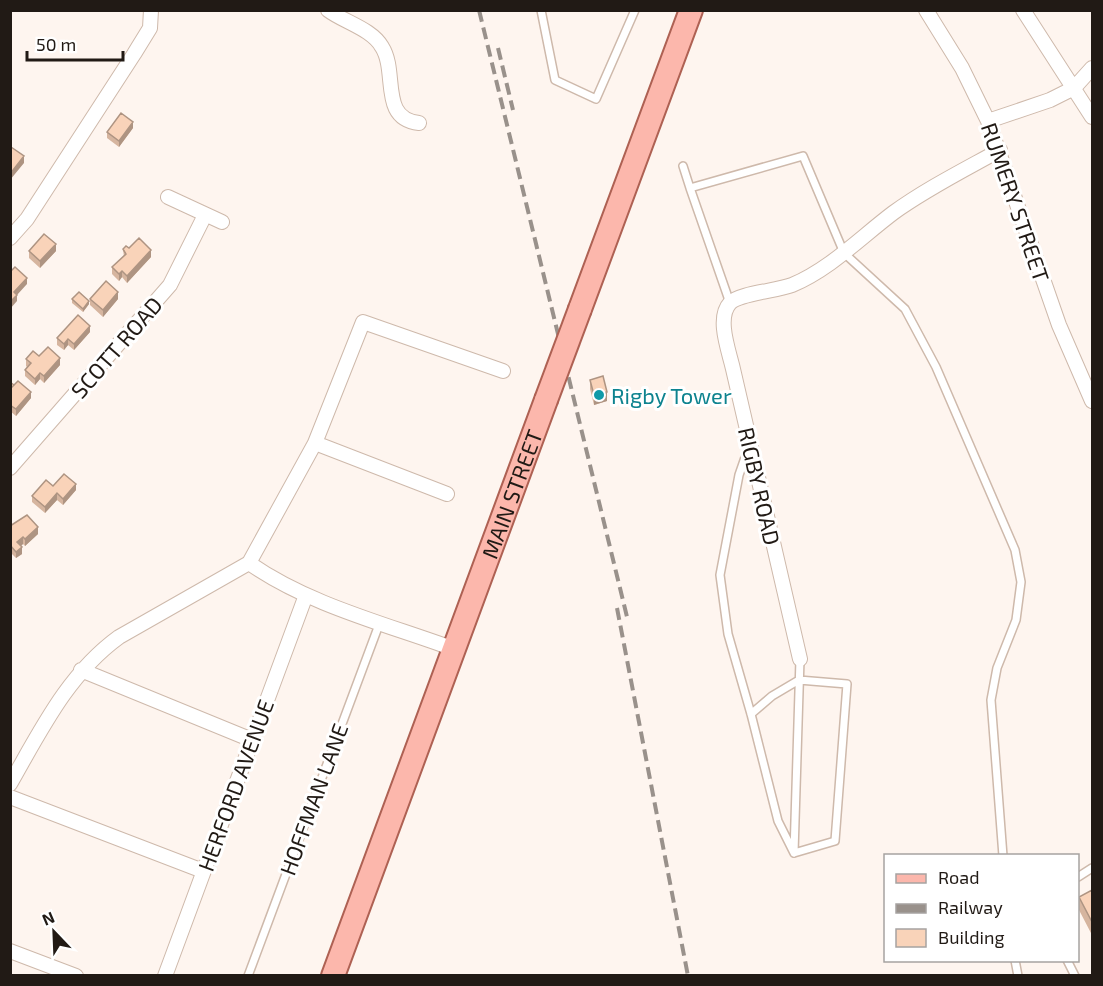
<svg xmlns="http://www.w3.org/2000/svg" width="1103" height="986" font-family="'Exo 2',sans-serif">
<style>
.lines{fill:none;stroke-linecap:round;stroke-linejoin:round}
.lane-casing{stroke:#ceb9ab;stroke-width:10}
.street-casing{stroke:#ceb9ab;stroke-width:16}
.primary-casing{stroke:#ae6153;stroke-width:26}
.lane{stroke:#fff;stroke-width:7}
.street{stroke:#fff;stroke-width:14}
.primary{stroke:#fcb7ac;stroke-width:22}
.rail{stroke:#99918b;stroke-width:4;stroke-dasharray:12 6;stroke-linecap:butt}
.primary-bridge-casing{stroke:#ae6153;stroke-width:26;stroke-linecap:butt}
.primary-bridge{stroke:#fcb7ac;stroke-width:22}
.wall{fill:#d6b59f}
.shaded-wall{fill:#ae9482}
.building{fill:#f9d3b9;stroke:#ae9482;stroke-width:1.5}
.culture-dot{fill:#0f9aa8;stroke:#fff;stroke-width:2}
.labels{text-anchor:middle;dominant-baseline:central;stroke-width:6;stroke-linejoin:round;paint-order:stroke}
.street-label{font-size:22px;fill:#211a15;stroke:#fff}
.culture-label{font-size:22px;fill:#0d838f;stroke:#fff;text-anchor:start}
</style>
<rect width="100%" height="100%" fill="#fef5ef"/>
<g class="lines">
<defs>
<path id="lane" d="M541 10 555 80 596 99 635 10
M683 166 690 188
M730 303 690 188 803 156 844 253 905 309 936 367 1015 550 1021 582 1016 620 997 668 991 700 1003 856
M748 449 739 475 720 575 728 634 751 714 778 821 794 853 800 659
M751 714 772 696 799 680 847 684 835 841 794 853
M1078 877 1092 868
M1015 960 1018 976
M1067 960 1075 976
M248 976 380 622"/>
<path id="street" d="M328 10C344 22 372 29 382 47 398 72 379 119 419 123
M926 10 962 68 988 121 1059 325 1092 401
M1023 10 1092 117
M988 121 1050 100 1074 88 1092 68
M168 197 222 222
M10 238 27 219 134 54 150 28 151 10
M315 443 447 494
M10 468 170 285 205 215
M249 563C309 605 386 624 454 649
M800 659 733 369C729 351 716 318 730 303 739 293 777 291 792 285 830 269 860 238 893 213 926 189 964 170 1000 150
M81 670 252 740
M10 784C41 730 68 674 119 637L249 563 315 443 363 322 503 371
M10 797 203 871
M10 951 76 976
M165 976 306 595"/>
<g id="primary">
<path d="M580 309 691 10"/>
<path id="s1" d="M333 976 546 400"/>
</g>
</defs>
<use href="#lane" class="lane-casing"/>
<use href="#street" class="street-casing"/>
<use href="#primary" class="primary-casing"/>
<use href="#lane" class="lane"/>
<use href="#street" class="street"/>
<use href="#primary" class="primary"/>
<path class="rail" d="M479 10 628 621
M498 48 513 110
M617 608 688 976"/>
<defs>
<path id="primary-bridge" d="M546 400 580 309"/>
</defs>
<use href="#primary-bridge" class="primary-bridge-casing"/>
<use href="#primary-bridge" class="primary-bridge"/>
</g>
<path class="wall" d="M133 128 119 147 107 138V132Z
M123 249 151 257 127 283 122 277 119 281 112 274V267L124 257Z
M29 251H56L40 268 29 258Z
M72 299 89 304 83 312 72 303Z
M90 299H118L103 317 90 305Z
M90 332 74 350 68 345 64 350 57 345V338Z
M39 356 60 365 44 383 40 379 35 385 25 376V370L27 367 26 366V359Z
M590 380 607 401 594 405 590 389Z
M10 382 31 398 16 416 10 411Z
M53 486 76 490 63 505 57 500 45 513 32 502V496Z
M10 526 38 534 25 546 23 544 21 546 22 554 16 558 10 552Z
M1092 890V935L1079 910V897Z"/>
<path class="shaded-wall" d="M133 122V128L119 147V141Z
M24 156V163L10 180V174Z
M56 244V251L40 268V261Z
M151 250V257L127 283V276Z
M122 271V277L119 281V274Z
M27 278V284L17 295V301L10 309V302L14 292Z
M118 292V299L103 317V310Z
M89 301V304L83 312V309Z
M90 326V332L74 350V344Z
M68 339V345L64 350V344Z
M60 358V365L44 383V376Z
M40 373V379L35 385V379Z
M31 392V398L16 416V409Z
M607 392V401L594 405V395Z
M76 484V490L63 505V499Z
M57 493V500L45 513V507Z
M38 527V534L25 546V539Z
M23 537V544L17 549V542Z
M22 547V554L16 558V552Z"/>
<path class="building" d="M121 113 133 122 119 141 107 132Z
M11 147 24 156 10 174V148Z
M44 234 56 244 40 261 29 251Z
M139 238 151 250 127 276 122 271 119 274 112 267 126 254 123 249 126 246 129 248Z
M15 267 27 278 14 292 17 295 10 302V272Z
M106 281 118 292 103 310 90 299Z
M79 292 89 301 83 309 72 299Z
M78 315 90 326 74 344 68 339 64 344 57 338Z
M48 347 60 358 44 376 40 373 35 379 25 370 31 363 26 359 33 351 39 356Z
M603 376 607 392 594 395 590 380Z
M18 381 31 392 16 409 10 405V389Z
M10 382 14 385 10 389Z
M64 474 76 484 63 499 57 493 45 507 32 496 46 480 53 486Z
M27 515 38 527 25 539 23 537 17 542 22 547 16 552 10 545V526Z
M1092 890V922L1079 897Z"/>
<circle class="culture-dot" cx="599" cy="395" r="6"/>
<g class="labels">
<g class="street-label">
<text transform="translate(1016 202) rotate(71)">RUMERY STREET</text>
<text transform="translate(116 347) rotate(-49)">SCOTT ROAD</text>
<text transform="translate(760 486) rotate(77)">RIGBY ROAD</text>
<text stroke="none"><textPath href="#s1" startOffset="514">MAIN STREET</textPath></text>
<text transform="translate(235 785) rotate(-70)">HERFORD AVENUE</text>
<text transform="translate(313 799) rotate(-70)">HOFFMAN LANE</text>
</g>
<g class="culture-label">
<text x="611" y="395">Rigby Tower</text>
</g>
</g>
<rect width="1103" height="986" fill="none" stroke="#211a15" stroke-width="24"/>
<rect x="884" y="854" width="195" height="108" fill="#ffffff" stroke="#a6a3a1" stroke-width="1.5"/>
<rect x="896" y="874" width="30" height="9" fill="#fcb7ac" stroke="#a6a3a1" stroke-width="1.5"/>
<text x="938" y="884" font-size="18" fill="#211a15">Road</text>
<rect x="896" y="904" width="30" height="9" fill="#99918b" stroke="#a6a3a1" stroke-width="1.5"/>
<text x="938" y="914" font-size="18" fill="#211a15">Railway</text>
<rect x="896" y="929" width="30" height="18" fill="#f9d3b9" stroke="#a6a3a1" stroke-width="1.5"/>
<text x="938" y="944" font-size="18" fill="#211a15">Building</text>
<g transform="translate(54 932) rotate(337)" stroke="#ffffff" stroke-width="4.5" paint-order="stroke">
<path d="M0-4.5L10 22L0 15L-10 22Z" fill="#211a15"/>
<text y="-9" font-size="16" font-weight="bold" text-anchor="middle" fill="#211a15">N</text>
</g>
<path d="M27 51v9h96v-9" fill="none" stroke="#211a15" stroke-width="3"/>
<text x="36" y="51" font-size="18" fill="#211a15" stroke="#ffffff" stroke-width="4.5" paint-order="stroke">50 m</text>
</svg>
